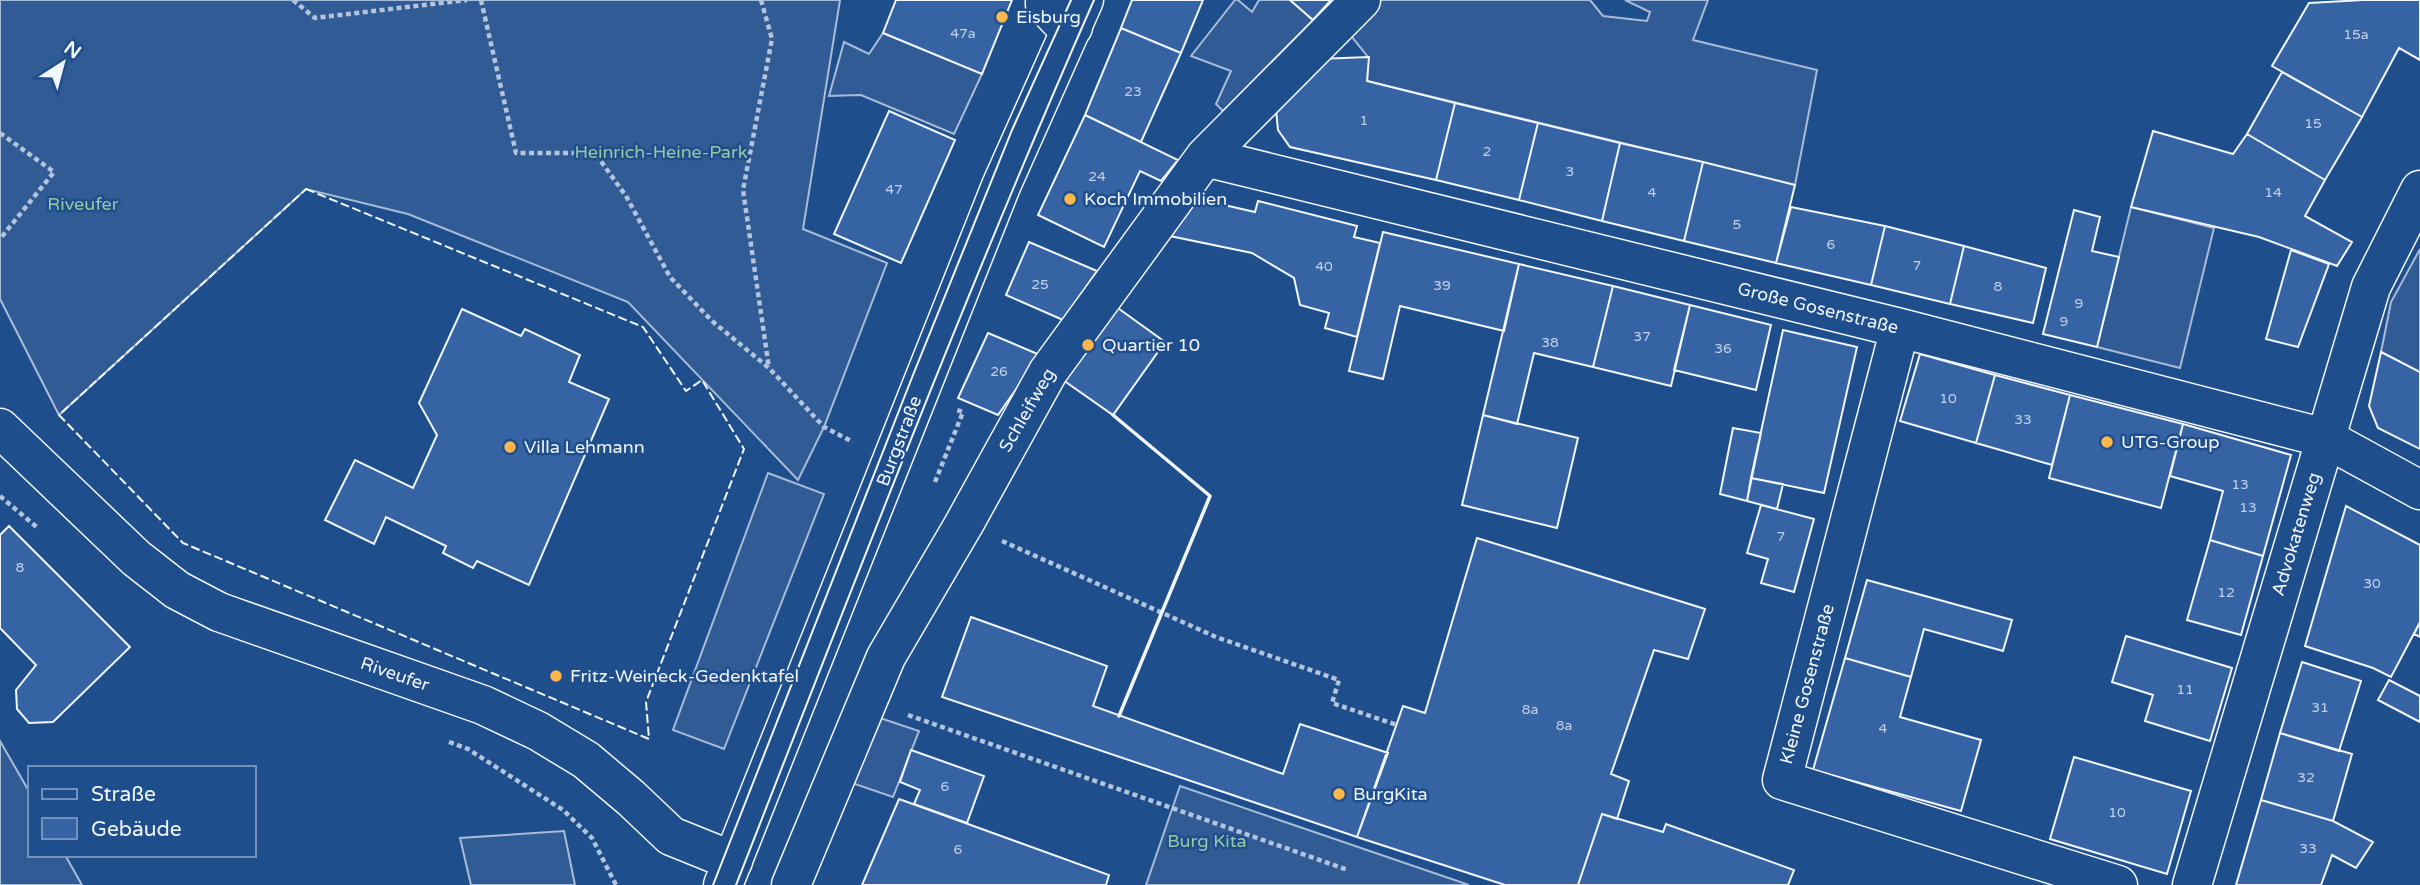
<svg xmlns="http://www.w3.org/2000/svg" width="2420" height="885" font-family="'Varela Round',sans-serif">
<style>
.built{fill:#305b95;stroke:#a8bbd7;stroke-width:2}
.building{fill:#3563a3;stroke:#f2f6ff;stroke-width:2}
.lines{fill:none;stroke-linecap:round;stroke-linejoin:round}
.street-casing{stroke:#f2f6ff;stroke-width:41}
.secondary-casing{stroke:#f2f6ff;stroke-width:41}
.path{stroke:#b3c4dc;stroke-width:4.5;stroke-dasharray:5 3.5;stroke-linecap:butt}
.street{stroke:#1f4e8c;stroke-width:38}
.secondary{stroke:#1f4e8c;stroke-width:38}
.tram{stroke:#f2f6ff;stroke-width:2}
.fence{stroke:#f2f6ff;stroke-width:2;stroke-dasharray:9 3.5;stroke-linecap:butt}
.wall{stroke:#f2f6ff;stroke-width:3.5}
.poi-dot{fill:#ffb74d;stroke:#1f4e8c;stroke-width:2.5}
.labels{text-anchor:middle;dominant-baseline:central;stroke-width:5;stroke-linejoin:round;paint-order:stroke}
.number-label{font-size:14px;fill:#c3d1e8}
.poi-label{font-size:18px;fill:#f2f6ff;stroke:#1f4e8c;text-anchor:start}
.park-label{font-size:18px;fill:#97c8a6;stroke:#1f4e8c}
.street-label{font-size:18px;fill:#f2f6ff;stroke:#1f4e8c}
</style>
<rect width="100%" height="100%" fill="#1f4e8c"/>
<path class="built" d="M0 0H840L803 229 887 263 824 427 798 480 628 302 408 214 306 189 59 415 0 299Z
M1235 0H1238L1252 12 1259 0H1290L1313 20 1223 111 1216 104 1231 71 1191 56Z
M1381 0H1590L1603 16 1647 21 1650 12 1625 0H1708L1693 40 1817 70 1795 185 1367 81 1368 57 1348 32Z
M883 33 982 74 954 134 861 95 829 96 844 42 869 54Z
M2131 207 2214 228 2180 368 2097 347Z
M2420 249V372L2381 352 2391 302Z
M768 473 824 494 724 749 673 730Z
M874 716 919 731 893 797 849 782Z
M0 741 30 793V855H65L82 885H0Z
M1180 786 1469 885H1146Z
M564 831 575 885H471L460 838Z"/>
<path class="building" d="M896 0H1012L982 74 883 33Z
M1132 0H1203L1181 53 1121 28Z
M1290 0H1331L1313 20Z
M2363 0H2420V60L2399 48 2362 117 2272 66 2309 3Z
M1121 28 1181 53 1141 142 1085 115Z
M1369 57 1367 81 1455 103 1436 180 1290 147 1278 130 1276 110 1317 59Z
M2282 72 2362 117 2325 180 2247 134Z
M1455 103 1538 123 1519 200 1436 180Z
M889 111 955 140 901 263 834 234Z
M1085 115 1178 160 1161 181 1140 171 1104 247 1038 215Z
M1538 123 1620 143 1602 221 1519 200Z
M2153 131 2233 154 2247 134 2325 180 2305 216 2352 242 2337 266 2259 237 2131 207Z
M1620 143 1703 162 1684 241 1602 221Z
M1703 162 1795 185 1776 263 1684 241Z
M1198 199 1255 212 1258 201 1357 226 1354 237 1380 243 1357 337 1325 328 1329 313 1300 305 1294 278 1252 253 1170 236Z
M1791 207 1885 226 1871 285 1776 263Z
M2074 210 2100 217 2092 251 2119 257 2097 347 2043 334Z
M1885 226 1964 246 1950 304 1871 285Z
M1383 232 1519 264 1504 331 1400 306 1383 379 1349 371Z
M1029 242 1097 271 1063 320 1006 295Z
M1964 246 2046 268 2033 323 1950 304Z
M2291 250 2329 264 2298 347 2266 339Z
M1519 264 1613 286 1593 367 1534 353 1517 424 1483 415Z
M1613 286 1690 305 1671 386 1593 367Z
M1690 305 1771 325 1756 390 1674 370Z
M1115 306 1165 342 1113 415 1063 380Z
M462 309 521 336 525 329 580 355 569 382 609 399 529 585 477 561 473 568 443 553 446 546 386 517 374 544 325 520 355 460 413 488 437 435 419 403Z
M1783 330 1857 347 1824 493 1751 478Z
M988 333 1040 355 998 415 958 398Z
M2381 352 2420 372V449L2378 428 2369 406Z
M1920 354 1995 375 1976 443 1900 421Z
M1995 375 2070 395 2052 465 1976 443Z
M2070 395 2183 424 2161 508 2049 478Z
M1483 415 1578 438 1557 528 1462 505Z
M2183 424 2291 455 2263 556 2210 540 2223 491 2170 476Z
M1733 428 1761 433 1747 501 1720 494Z
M1751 478 1783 484 1777 509 1747 501Z
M1761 505 1814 519 1794 592 1761 583 1768 559 1747 553Z
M2346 506 2420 545V622L2391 677 2373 668 2305 646Z
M9 526 130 647 53 722 29 723 17 709 16 690 36 665 0 628V535Z
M1477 538 1705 609 1688 659 1654 650 1611 774 1629 781 1617 819 1602 814 1578 885H1505L1357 837 1403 706 1425 713Z
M2210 540 2263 556 2241 635 2187 620Z
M1867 580 2012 620 2003 651 1924 629 1911 677 1845 658Z
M971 617 1107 666 1093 706 1283 774 1300 724 1388 753 1357 837 942 697Z
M2420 622V637L2414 634Z
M2126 636 2232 668 2210 741 2145 721 2153 695 2112 682Z
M1845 658 1911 677 1900 717 1981 740 1961 811 1813 770Z
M2302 662 2361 681 2339 751 2280 733Z
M2389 680 2420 696V722L2378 700Z
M2280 733 2352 754 2333 821 2261 800Z
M911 750 984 776 967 823 914 804 920 790 900 782Z
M2074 757 2191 791 2167 874 2050 839Z
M899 799 1109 875 1106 885H862Z
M2261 800 2333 821 2373 842 2356 868 2332 855 2321 885H2236Z
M1602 814 1663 832 1666 824 1794 870 1788 885H1578Z"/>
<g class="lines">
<defs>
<path id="street" d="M1045 0V5L1061 22 1073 27
M1205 157 1900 328 2325 438 2420 490
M1900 328 1782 780 2118 885
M0 428 136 558 177 590 219 612 483 705 538 731 586 760 631 798 671 836 733 861
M791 885 886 657 964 524 1048 372 1205 157 1361 0
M2192 885 2371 287 2420 190"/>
<path id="secondary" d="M723 885 1001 186 1084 0"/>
</defs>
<use href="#street" class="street-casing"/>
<use href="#secondary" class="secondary-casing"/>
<path class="path" d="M293 0 315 18 467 0
M481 0 516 153H595L626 196 670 277 712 321 769 368 824 427 853 442
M761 0 772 39 743 190 769 368
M0 133 54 172 0 239
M935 482 963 412 957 410
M0 496 39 529
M1002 541 1216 637 1339 680 1332 703 1397 725
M908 715 1348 870
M449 742 468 749 563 810 592 838 616 885"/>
<use href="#street" class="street"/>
<use href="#secondary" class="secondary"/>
<path class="tram" d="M713 885 913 375 1012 130 1071 0
M736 885C852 589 966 291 1094 0"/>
<path class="fence" d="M306 189 643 327 686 391 702 380 744 449 646 702 649 739 183 543 59 415Z"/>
<path class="wall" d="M1113 415 1210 496 1119 716"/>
</g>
<g class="poi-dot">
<circle cx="1002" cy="17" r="7"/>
<circle cx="1070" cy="199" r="7"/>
<circle cx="1088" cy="345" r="7"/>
<circle cx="2107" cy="442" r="7"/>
<circle cx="510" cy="447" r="7"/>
<circle cx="556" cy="676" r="7"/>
<circle cx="1339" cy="794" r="7"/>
</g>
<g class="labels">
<g class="number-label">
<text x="963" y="33">47a</text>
<text x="2356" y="34">15a</text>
<text x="1133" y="91">23</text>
<text x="1364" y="120">1</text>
<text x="2313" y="123">15</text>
<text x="1487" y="151">2</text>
<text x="1570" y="171">3</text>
<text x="1097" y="176">24</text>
<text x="894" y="189">47</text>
<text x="1652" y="192">4</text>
<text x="2273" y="192">14</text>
<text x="1737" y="224">5</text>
<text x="1831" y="244">6</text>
<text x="1917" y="265">7</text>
<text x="1324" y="266">40</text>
<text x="1040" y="284">25</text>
<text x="1442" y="285">39</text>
<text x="1998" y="286">8</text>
<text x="2079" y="303">9</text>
<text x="2064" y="321">9</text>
<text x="1642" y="336">37</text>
<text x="1550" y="342">38</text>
<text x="1723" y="348">36</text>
<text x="999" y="371">26</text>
<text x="1948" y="398">10</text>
<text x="2023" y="419">33</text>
<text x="2240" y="484">13</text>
<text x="2248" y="507">13</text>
<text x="1781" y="536">7</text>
<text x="20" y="567">8</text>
<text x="2372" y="583">30</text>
<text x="2226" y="592">12</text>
<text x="2185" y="689">11</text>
<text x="2320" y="707">31</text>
<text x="1530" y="709">8a</text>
<text x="1564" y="725">8a</text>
<text x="1883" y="728">4</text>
<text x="2306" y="777">32</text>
<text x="945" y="786">6</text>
<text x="2117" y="812">10</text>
<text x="2308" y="848">33</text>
<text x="958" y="849">6</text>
</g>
<g class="poi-label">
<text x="1016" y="17">Eisburg</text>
<text x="1084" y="199">Koch Immobilien</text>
<text x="1102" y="345">Quartier 10</text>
<text x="2121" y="442">UTG-Group</text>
<text x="524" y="447">Villa Lehmann</text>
<text x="570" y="676">Fritz-Weineck-Gedenktafel</text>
<text x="1353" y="794">BurgKita</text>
</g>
<g class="park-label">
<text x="661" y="152">Heinrich-Heine-Park</text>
<text x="83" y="204">Riveufer</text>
<text x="1207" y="841">Burg Kita</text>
</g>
<g class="street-label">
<text transform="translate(1818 308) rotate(14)">Große Gosenstraße</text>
<text transform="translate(1027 410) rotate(-60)">Schleifweg</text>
<text transform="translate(899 441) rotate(-69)">Burgstraße</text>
<text transform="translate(2296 534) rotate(-73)">Advokatenweg</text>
<text transform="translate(395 674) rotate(19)">Riveufer</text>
<text transform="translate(1807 684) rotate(-75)">Kleine Gosenstraße</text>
</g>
</g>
<rect x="28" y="766" width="228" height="91" fill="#1f4e8c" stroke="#7391ba" stroke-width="2"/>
<rect x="42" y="789" width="35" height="10" fill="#1f4e8c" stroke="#7391ba" stroke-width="2"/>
<text x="91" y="801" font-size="21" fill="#f2f6ff">Straße</text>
<rect x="42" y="818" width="35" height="21" fill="#3563a3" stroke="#7391ba" stroke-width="2"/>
<text x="91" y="836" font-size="21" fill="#f2f6ff">Gebäude</text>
<g transform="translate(63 63) rotate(36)" stroke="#1f4e8c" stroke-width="5" paint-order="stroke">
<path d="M0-5L12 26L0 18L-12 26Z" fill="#f2f6ff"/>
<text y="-10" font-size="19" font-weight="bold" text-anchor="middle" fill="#f2f6ff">N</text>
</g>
</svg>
